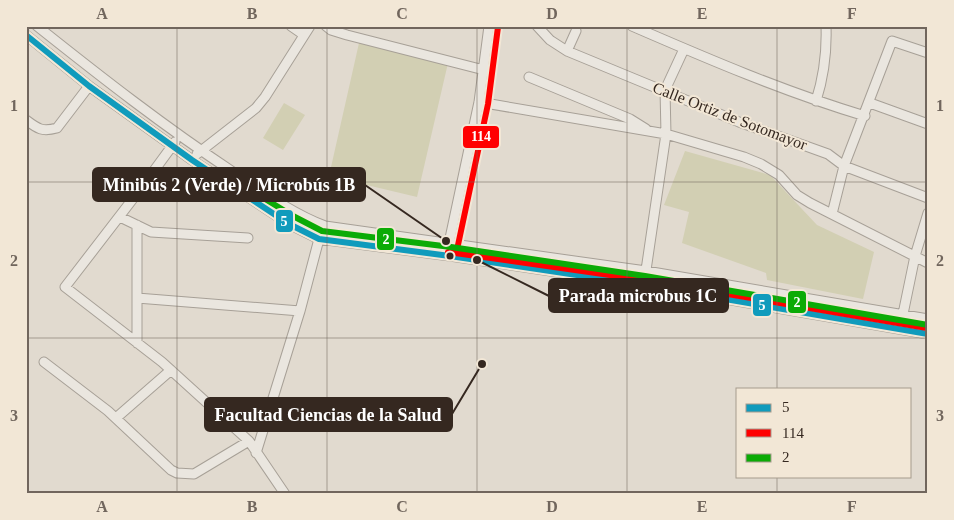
<svg xmlns="http://www.w3.org/2000/svg" width="954" height="520" font-family="'Times New Roman',serif">
<style>
.grass{fill:#d2cfb3}
.lines{fill:none;stroke-linecap:round;stroke-linejoin:round}
.minor-casing{stroke:#a7a097;stroke-width:11}
.minor{stroke:#eae6df;stroke-width:9}
.bus-1-casing{stroke:#f2e7d6;stroke-width:10}
.bus-2-casing{stroke:#f2e7d6;stroke-width:10}
.bus-3-casing{stroke:#f2e7d6;stroke-width:10}
.bus-1{stroke:#109bbc;stroke-width:6}
.bus-2{stroke:#f00;stroke-width:6}
.bus-3{stroke:#0bab06;stroke-width:6}
.grid{fill:none;stroke:#71665d;stroke-width:1;stroke-opacity:0.55}
.bus-dot{fill:#352820;stroke:#f2e7d6;stroke-width:2}
.labels{text-anchor:middle;dominant-baseline:central;stroke-width:4;stroke-linejoin:round;paint-order:stroke}
.street-label{font-size:16px;fill:#352820;stroke:#f2e7d6}
.leader{fill:none;stroke:#352820;stroke-width:2}
.callout-dot{fill:#352820;stroke:#f2e7d6;stroke-width:2}
.callout{fill:#352820;stroke:#352820;stroke-width:2}
.callout-label{font-size:18px;text-anchor:middle;font-weight:bold;fill:#fff}
.line-badge{stroke:#f2e7d6;stroke-width:2}
.badge-label{font-size:14px;text-anchor:middle;font-weight:bold;fill:#fff}
.neatline{fill:none;stroke:#71665d;stroke-width:2}
.grid-label{font-size:16px;text-anchor:middle;font-weight:bold;fill:#71665d}
</style>
<rect width="100%" height="100%" fill="#e1dacf"/>
<path class="grass" d="M359 43 448 63 417 197 329 176Z
M284 103 305 115 283 150 263 138Z
M685 151 770 175 817 225 874 252 863 299 767 280 766 273 682 243 689 212 664 205Z"/>
<g class="lines">
<defs>
<path id="minor" d="M37 26C101 77 165 127 233 172 263 192 291 213 325 226L646 271 928 319
M291 26 304 35
M326 26 331 30 347 35 484 70
M537 26 550 40 567 51 739 122 828 154 844 166 928 198
M632 26C708 59 785 92 865 116
M26 35 89 86 192 160 289 224 319 239 450 256 644 285 928 334
M567 51 576 31
M529 77 630 119 646 129
M816 101C824 76 827 53 826 26
M479 102 666 134 744 157 761 164 779 175 797 195 810 203 928 263
M870 103 928 124
M26 120C38 129 42 132 57 128L89 86
M175 142 142 187 65 287 162 362 249 441 285 494
M197 154 256 108 265 97 310 26
M832 214 844 166 892 41 928 53
M120 217 151 232 248 238
M449 243 479 102 489 26
M645 277 666 134 665 90 684 49
M137 298 300 311
M903 314 915 256 928 213
M137 343V225
M44 362 108 411 171 470 177 473 194 474 249 441
M116 418 171 370
M256 453 300 311 319 239 325 226"/>
</defs>
<use href="#minor" class="minor-casing"/>
<use href="#minor" class="minor"/>
<defs>
<path id="bus-1" d="M26 35 89 86 192 160 289 224 319 239 450 256 644 285 928 334"/>
<path id="bus-2" d="M458 245 488 104 498 27
M448 252 645 280 927 328"/>
<path id="bus-3" d="M262 197 293 216 322 231 451 247 645 276 928 325"/>
</defs>
<use href="#bus-1" class="bus-1-casing"/>
<use href="#bus-2" class="bus-2-casing"/>
<use href="#bus-3" class="bus-3-casing"/>
<use href="#bus-1" class="bus-1"/>
<use href="#bus-2" class="bus-2"/>
<use href="#bus-3" class="bus-3"/>
</g>
<path class="grid" d="M177 26V494M327 26V494M477 26V494M627 26V494M777 26V389M26 182H928M26 338H928M777 476V494"/>
<circle class="bus-dot" cx="450" cy="256" r="4.5"/>
<g class="labels">
<g class="street-label">
<text transform="translate(730 116) rotate(21)">Calle Ortiz de Sotomayor</text>
</g>
</g>
<path class="leader" d="M446 241L365 185M477 260L549 296M482 364L452 414"/>
<g class="callout-dot">
<circle cx="446" cy="241" r="5"/>
<circle cx="477" cy="260" r="5"/>
<circle cx="482" cy="364" r="5"/>
</g>
<g class="callout">
<rect x="93" y="168" width="272" height="33" rx="5"/>
<rect x="549" y="279" width="179" height="33" rx="5"/>
<rect x="205" y="398" width="247" height="33" rx="5"/>
</g>
<g class="callout-label">
<text x="229" y="191">Minibús 2 (Verde) / Microbús 1B</text>
<text x="638" y="302">Parada microbus 1C</text>
<text x="328" y="421">Facultad Ciencias de la Salud</text>
</g>
<g class="line-badge">
<rect x="462" y="125" width="38" height="24" rx="5" fill="#f00"/>
<rect x="275" y="209" width="19" height="24" rx="5" fill="#109bbc"/>
<rect x="376" y="227" width="19" height="24" rx="5" fill="#0bab06"/>
<rect x="787" y="290" width="20" height="24" rx="5" fill="#0bab06"/>
<rect x="752" y="293" width="20" height="24" rx="5" fill="#109bbc"/>
</g>
<g class="badge-label">
<text x="481" y="141">114</text>
<text x="284" y="226">5</text>
<text x="386" y="244">2</text>
<text x="797" y="307">2</text>
<text x="762" y="310">5</text>
</g>
<rect width="954" height="520" fill="none" stroke="#f2e7d6" stroke-width="55"/>
<rect x="736" y="388" width="175" height="90" fill="#f2e7d6" stroke="#a69b8d"/>
<rect x="746" y="404" width="25" height="8" fill="#109bbc" stroke="#a69b8d"/>
<text x="782" y="412" font-size="15" fill="#352820">5</text>
<rect x="746" y="429" width="25" height="8" fill="#ff0000" stroke="#a69b8d"/>
<text x="782" y="438" font-size="15" fill="#352820">114</text>
<rect x="746" y="454" width="25" height="8" fill="#0bab06" stroke="#a69b8d"/>
<text x="782" y="462" font-size="15" fill="#352820">2</text>
<rect x="28" y="28" width="898" height="464" class="neatline"/>
<g class="grid-label">
<text x="102" y="19">A</text>
<text x="252" y="19">B</text>
<text x="402" y="19">C</text>
<text x="552" y="19">D</text>
<text x="702" y="19">E</text>
<text x="852" y="19">F</text>
<text x="14" y="111">1</text>
<text x="940" y="111">1</text>
<text x="14" y="266">2</text>
<text x="940" y="266">2</text>
<text x="14" y="421">3</text>
<text x="940" y="421">3</text>
<text x="102" y="512">A</text>
<text x="252" y="512">B</text>
<text x="402" y="512">C</text>
<text x="552" y="512">D</text>
<text x="702" y="512">E</text>
<text x="852" y="512">F</text>
</g>
</svg>
